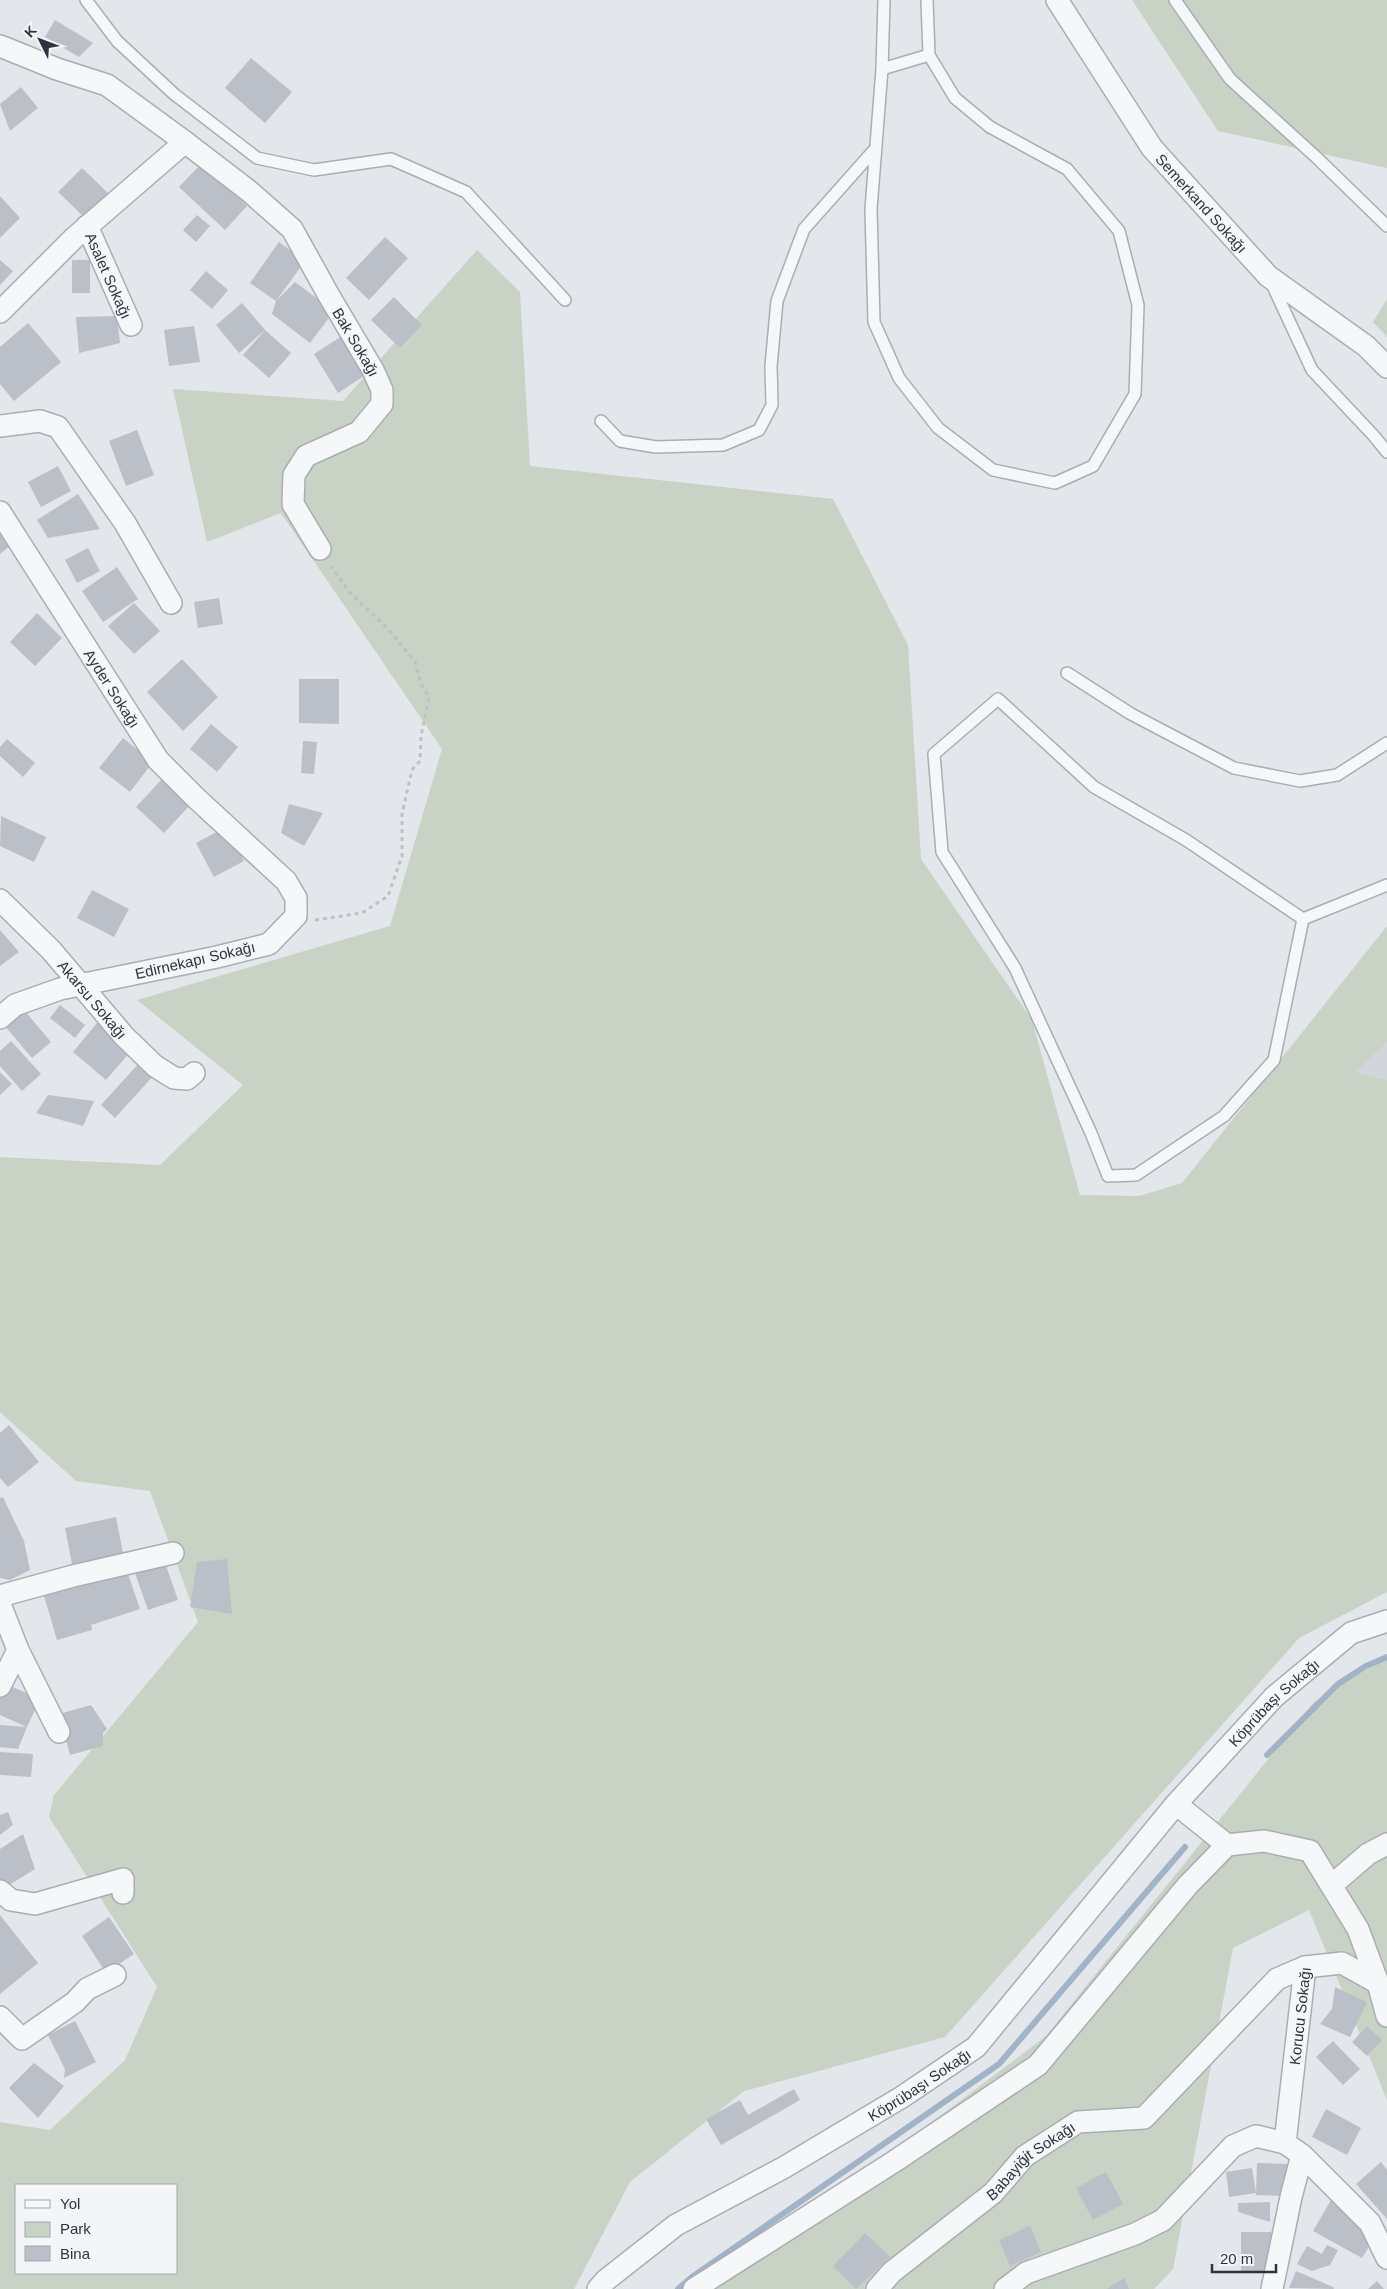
<svg xmlns="http://www.w3.org/2000/svg" width="1387" height="2289" font-family="Helvetica,sans-serif">
<style>
.built{fill:#d2d5dc}
.green{fill:#c8d3c5;fill-rule:evenodd}
.lines{fill:none;stroke-linecap:round;stroke-linejoin:round}
.stream{stroke:#a2b2c7;stroke-width:6}
.building{fill:#bbbfc7}
.service-casing{stroke:#a9adb4;stroke-width:14}
.minor-casing{stroke:#a9adb4;stroke-width:24}
.path{stroke:#bec0c5;stroke-width:3;stroke-dasharray:4 4;stroke-linecap:butt}
.service{stroke:#f6f7f9;stroke-width:11}
.minor{stroke:#f6f7f9;stroke-width:21}
.labels{text-anchor:middle;dominant-baseline:central;stroke-width:4.5;stroke-linejoin:round;paint-order:stroke}
.street-label{font-size:15px;fill:#2d3341;stroke:#f3f5f8}
</style>
<rect width="100%" height="100%" fill="#e3e6ea"/>
<path class="built" d="M1387 1043V1080L1356 1072Z"/>
<path class="green" d="M1132 0H1387V168L1218 131Z
M477 250 520 292 530 466 833 499 908 645 921 859 1032 1020 1080 1195 1139 1196 1182 1183 1387 926V1043L1356 1072 1387 1080V1592L1299 1638 945 2037 744 2091 630 2182 574 2289H0V2122L50 2130 125 2060 157 1987 49 1817 54 1795 198 1622 150 1491 76 1481 0 1412V1157L160 1165 243 1085 137 1000 390 926 442 749 281 513 207 542 173 389 343 401ZM16 2185H176V2273H16Z
M1387 299V337L1373 322Z
M1387 1657V2100L1309 1910 1233 1948 1173 2269 1154 2289H707L826 2202 1046 2036 1314 1702Z"/>
<g class="lines">
<path class="stream" d="M1267 1755 1338 1684 1366 1666 1387 1657
M678 2289 692 2277 999 2064 1185 1847"/>
</g>
<path class="building" d="M55 20 93 43 79 57 45 37Z
M251 58 292 92 265 123 225 88Z
M21 87 38 108 10 131 0 104Z
M202 163 247 206 225 230 179 187Z
M82 168 108 193 85 218 58 192Z
M0 196 20 218 0 238Z
M197 215 210 226 196 242 183 230Z
M385 237 408 258 369 300 346 278Z
M279 242 305 261 276 301 250 283Z
M0 260 13 271 0 285Z
M72 260H90V293H72Z
M206 271 228 290 212 309 190 290Z
M295 282 334 311 310 343 272 314 276 301Z
M394 297 422 325 400 348 371 320Z
M242 303 265 330 239 353 216 325Z
M117 316 120 343 79 353 76 317Z
M28 323 61 362 14 401 0 384V347Z
M194 326 200 362 169 366 164 330Z
M265 330 291 353 269 378 243 355Z
M342 336 367 374 338 393 314 354Z
M137 430 154 475 126 486 109 441Z
M58 466 71 491 41 507 28 482Z
M78 494 100 529 48 538 37 520Z
M0 529 12 544 0 554Z
M88 548 100 571 77 583 65 560Z
M117 567 138 599 103 622 82 591Z
M219 598 223 624 198 628 194 602Z
M134 603 160 631 134 654 108 626Z
M37 613 62 638 35 666 10 642Z
M182 659 218 697 183 731 147 692Z
M299 679H339V724L299 723Z
M211 724 238 747 217 772 190 749Z
M123 738 153 762 130 792 99 768Z
M7 739 35 763 23 777 0 756V747Z
M303 741 317 742 314 774 301 773Z
M164 777 192 803 164 833 136 807Z
M289 804 323 813 304 846 281 833Z
M1 816 46 837 34 862 0 846Z
M226 827 244 861 214 877 196 843Z
M92 890 129 909 114 937 77 918Z
M0 930 19 952 0 966Z
M60 1005 85 1025 75 1038 50 1018Z
M24 1010 51 1042 32 1058 5 1026Z
M97 1023 131 1051 106 1080 73 1052Z
M11 1041 41 1074 22 1091 0 1066V1051Z
M141 1061 155 1074 115 1118 101 1105Z
M0 1072 12 1084 0 1095Z
M48 1095 94 1101 83 1126 36 1113Z
M9 1425 39 1462 8 1487 0 1478V1433Z
M3 1497 24 1541 30 1570 10 1580 0 1578V1498Z
M116 1517 123 1553 72 1564 65 1528Z
M227 1559 232 1614 190 1607 197 1562Z
M164 1560 178 1600 148 1610 134 1570Z
M126 1568 140 1609 91 1625 92 1630 57 1640 44 1596Z
M6 1684 40 1699 27 1727 0 1715V1697Z
M91 1705 107 1729 103 1733V1746L70 1755 59 1714Z
M0 1725 27 1727 18 1749 0 1747Z
M0 1752 33 1754 31 1777 0 1775Z
M8 1812 13 1825 0 1835V1815Z
M23 1834 35 1869 6 1887 0 1879V1849Z
M0 1915 38 1963 0 1994Z
M109 1917 134 1954 106 1973 82 1936Z
M1335 1987 1367 2002 1350 2037 1320 2024 1332 2009Z
M75 2021 96 2062 64 2078 65 2069 48 2035Z
M1367 2026 1382 2040 1367 2056 1352 2042Z
M1333 2041 1360 2069 1343 2085 1316 2057Z
M34 2063 64 2086 38 2118 9 2088Z
M794 2089 800 2100 721 2145 706 2119 740 2100 748 2115Z
M1326 2109 1361 2128 1347 2155 1312 2137Z
M1381 2162 1387 2170V2219L1356 2184Z
M1257 2163 1288 2164V2196L1256 2195Z
M1252 2168 1256 2193 1229 2197 1226 2172Z
M1106 2172 1123 2204 1093 2220 1076 2188Z
M1331 2200 1373 2240 1362 2258 1313 2231Z
M1270 2202V2222L1238 2212V2203Z
M1030 2226 1041 2252 1010 2266 999 2240Z
M1241 2232H1271V2272H1241Z
M865 2233 890 2257 856 2289 833 2266Z
M1327 2245 1338 2250 1330 2265 1312 2271 1297 2264 1307 2246 1322 2254Z
M1296 2271 1333 2287 1334 2289 1289 2288Z
M1124 2278 1129 2289H1107Z
M1377 2281 1384 2289H1368Z"/>
<g class="lines">
<defs>
<path id="service" d="M86 0 117 41 174 94 257 158 314 170 391 159 466 192 565 300
M884 0 882 69 871 209 874 322 899 378 938 428 993 470 1055 483 1093 466 1135 394 1138 305 1119 231 1067 169 990 127 955 98 929 55 927 0
M1175 0 1230 79 1316 157 1387 226
M882 69 929 55
M1271 282 1312 370 1374 436 1387 452
M601 421 620 441 656 447 723 445 759 430 772 405 771 366 777 301 804 229 876 148
M1067 673 1131 714 1234 768 1300 781 1337 775 1387 743
M998 699 1094 787 1186 840 1303 919 1274 1060 1224 1116 1136 1175 1108 1176 1091 1133 1015 968 942 852 934 754Z
M1303 919 1387 885"/>
<g id="minor">
<path id="s1" d="M1057 0 1152 148 1268 276 1366 346 1387 367"/>
<path d="M0 46 57 69 107 85 185 142 74 238 0 312"/>
<path id="s2" d="M185 142 249 191 292 229 328 294 373 370 382 390V404L359 432 306 456 294 475 293 504 320 549"/>
<path id="s3" d="M87 226 131 325"/>
<path d="M0 426 40 421 58 427 125 523 171 603"/>
<path id="s4" d="M0 512 158 760 196 798 286 881 296 898V916L269 944 217 957 60 989 15 1005 0 1018"/>
<path id="s5" d="M0 900 51 950 124 1036 155 1066 174 1078 187 1079 194 1073"/>
<path d="M0 1596 73 1576 173 1553"/>
<path d="M0 1604 18 1650 0 1686"/>
<path d="M18 1650 59 1732"/>
<path d="M1176 1804 1227 1845"/>
<path d="M1332 1885 1368 1854 1387 1844"/>
<path d="M0 1891 11 1900 35 1904 123 1879V1893"/>
<path d="M0 2017 22 2039 75 2002 87 1989 115 1975"/>
<path id="s6" d="M1285 2143 1305 1967 1342 1963 1378 1983"/>
<path id="s7" d="M598 2289 606 2280 676 2225 783 2168 902 2097 976 2047 1176 1804 1274 1697 1351 1633 1387 1621"/>
<path d="M694 2289 895 2161 1038 2065 1188 1885 1227 1845 1264 1841 1310 1851 1358 1929 1378 1983 1387 2016"/>
<path id="s8" d="M877 2289 892 2272 993 2193 1025 2156 1078 2122 1144 2118 1277 1979 1305 1967"/>
<path d="M1005 2289 1026 2273 1135 2234 1163 2220 1233 2146 1256 2136 1285 2143 1302 2155 1370 2223 1387 2258"/>
<path d="M1272 2289 1291 2197 1302 2155"/>
</g>
</defs>
<use href="#service" class="service-casing"/>
<use href="#minor" class="minor-casing"/>
<path class="path" d="M315 920 362 913 388 896 402 856V814L412 770 420 761 421 736 429 697 421 684 415 662 390 631 350 593 331 566"/>
<use href="#service" class="service"/>
<use href="#minor" class="minor"/>
</g>
<g class="labels">
<g class="street-label">
<text stroke="none"><textPath href="#s1" startOffset="250">Semerkand Sokağı</textPath></text>
<text stroke="none"><textPath href="#s3" startOffset="54">Asalet Sokağı</textPath></text>
<text stroke="none"><textPath href="#s2" startOffset="268">Bak Sokağı</textPath></text>
<text stroke="none"><textPath href="#s4" startOffset="209">Ayder Sokağı</textPath></text>
<text transform="translate(195 960) rotate(-13)">Edirnekapı Sokağı</text>
<text stroke="none"><textPath href="#s5" startOffset="136">Akarsu Sokağı</textPath></text>
<text stroke="none"><textPath href="#s7" startOffset="906">Köprübaşı Sokağı</textPath></text>
<text stroke="none"><textPath href="#s6" startOffset="128">Korucu Sokağı</textPath></text>
<text stroke="none"><textPath href="#s7" startOffset="382">Köprübaşı Sokağı</textPath></text>
<text stroke="none"><textPath href="#s8" startOffset="201">Babayiğit Sokağı</textPath></text>
</g>
</g>
<rect x="15" y="2184" width="162" height="90" fill="#f3f5f8" stroke="#a4a7af"/>
<rect x="25" y="2200" width="25" height="8" fill="#f6f7f9" stroke="#a4a7af"/>
<text x="60" y="2209" font-size="15" fill="#2d3341">Yol</text>
<rect x="25" y="2222" width="25" height="15" fill="#c8d3c5" stroke="#a4a7af"/>
<text x="60" y="2234" font-size="15" fill="#2d3341">Park</text>
<rect x="25" y="2246" width="25" height="15" fill="#bbbfc7" stroke="#a4a7af"/>
<text x="60" y="2259" font-size="15" fill="#2d3341">Bina</text>
<g transform="translate(40 40) rotate(312)" stroke="#f3f5f8" stroke-width="4" paint-order="stroke">
<path d="M0-4L9 19L0 12L-9 19Z" fill="#2d3341"/>
<text y="-8" font-size="14" font-weight="bold" text-anchor="middle" fill="#2d3341">K</text>
</g>
<path d="M1212 2264v8h64v-8" fill="none" stroke="#2d3341" stroke-width="2.5"/>
<text x="1220" y="2264" font-size="15" fill="#2d3341" stroke="#f3f5f8" stroke-width="4" paint-order="stroke">20 m</text>
</svg>
